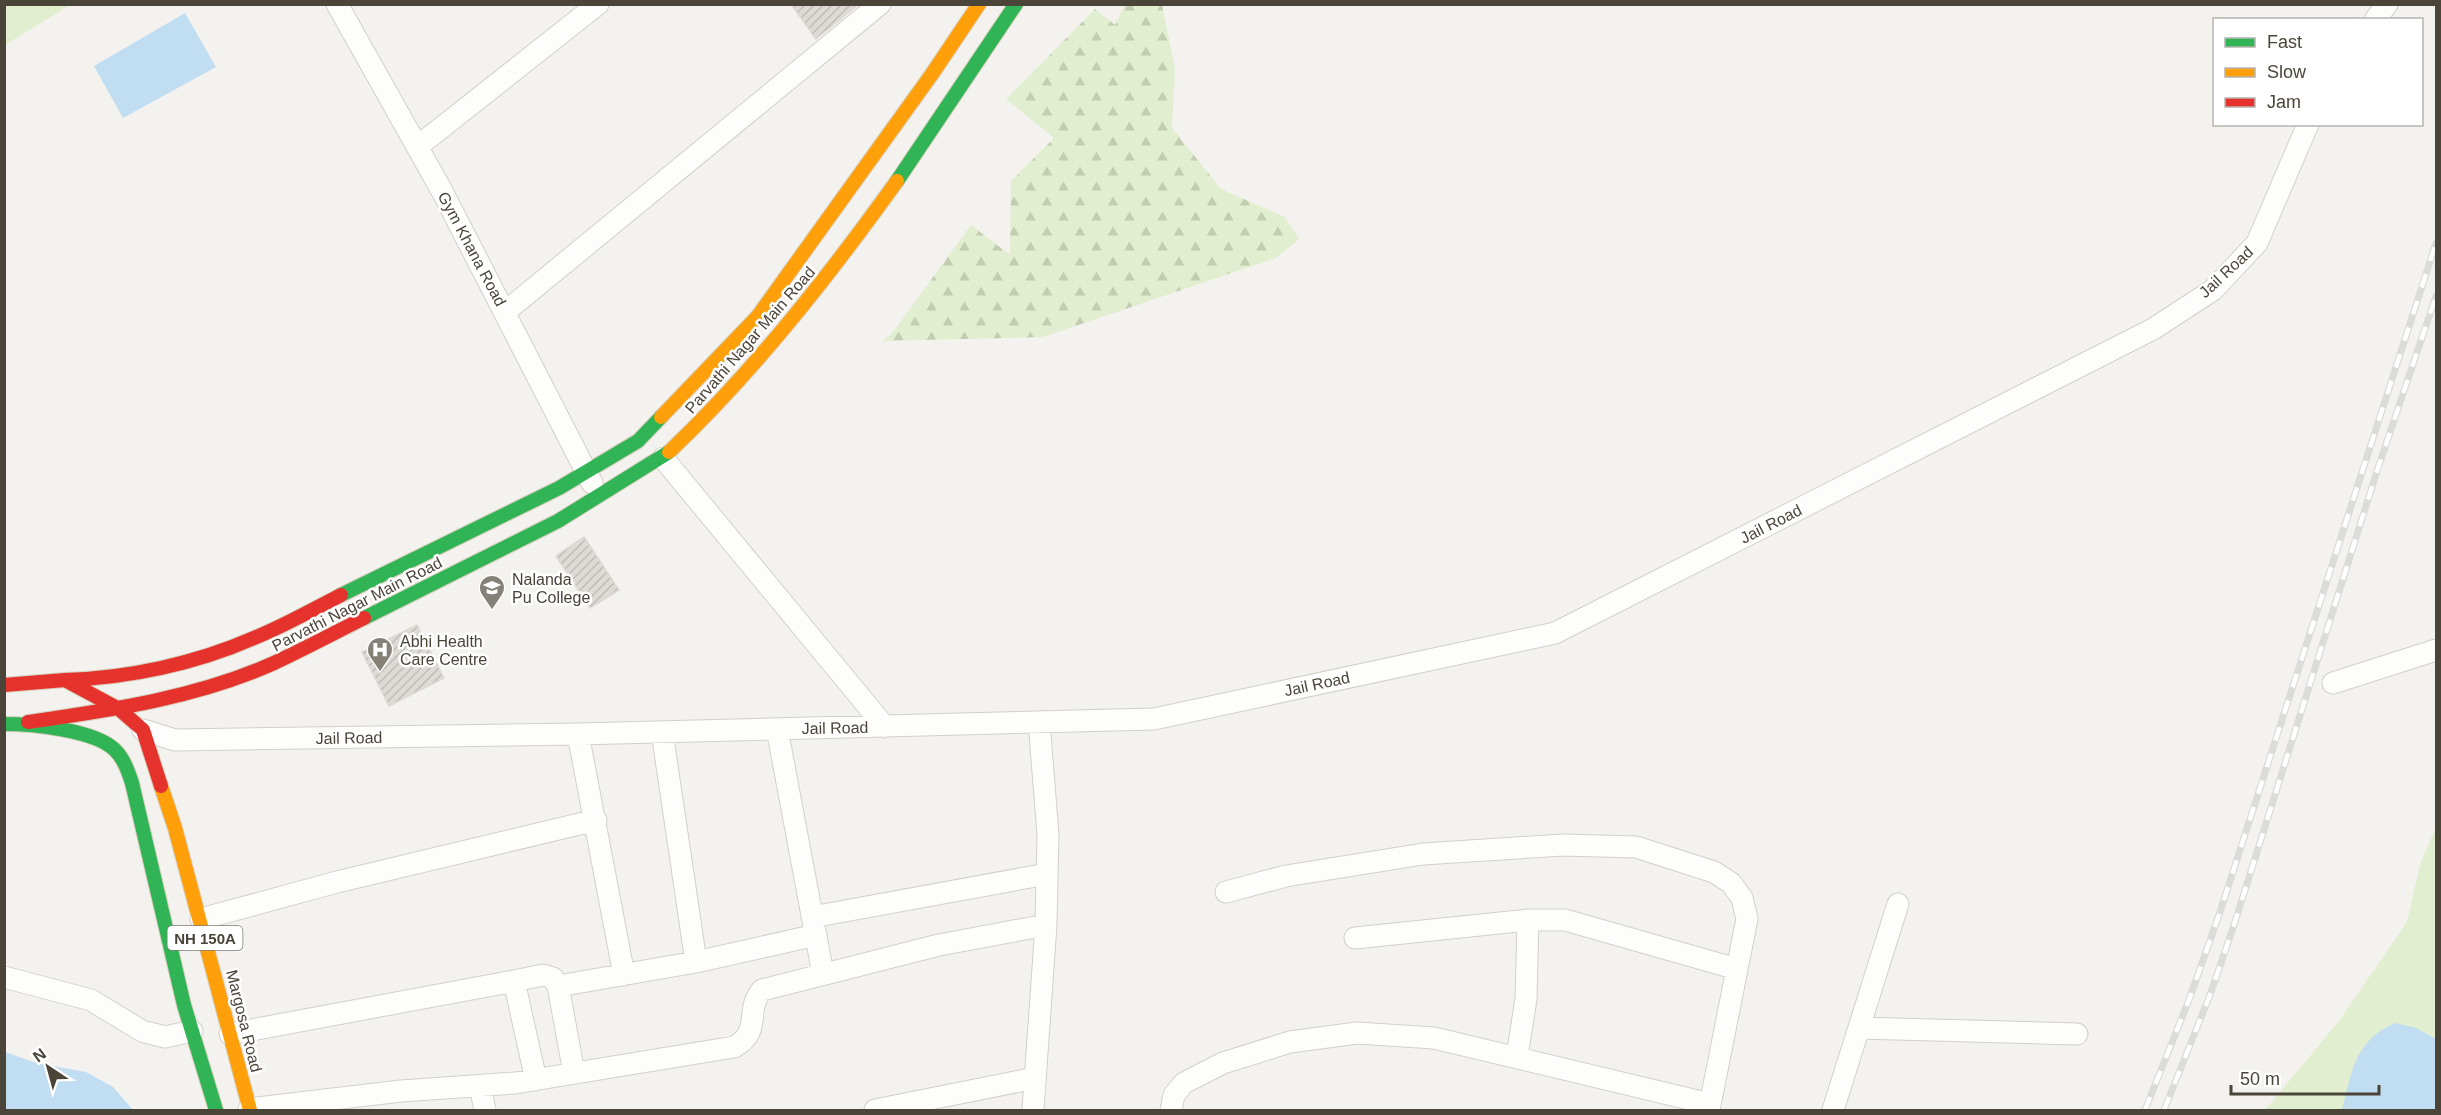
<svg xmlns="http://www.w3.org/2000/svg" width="2441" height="1115" font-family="Helvetica,sans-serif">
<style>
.forest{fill:url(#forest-firs)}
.green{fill:#e1eecf}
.water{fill:#c0ddf1}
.building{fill:url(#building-hatch);stroke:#dcd9d4;stroke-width:1.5}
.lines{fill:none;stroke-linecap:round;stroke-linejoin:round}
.street-casing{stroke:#d2d0cb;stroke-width:23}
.fast-casing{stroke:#d6cebb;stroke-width:16}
.slow-casing{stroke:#d6cebb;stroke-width:16}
.jam-casing{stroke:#d6cebb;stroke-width:16}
.street{stroke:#fdfdfc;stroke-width:21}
.fast{stroke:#30b455;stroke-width:14}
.slow{stroke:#ff9f0a;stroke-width:14}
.jam{stroke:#e5322d;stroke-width:14}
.rail-casing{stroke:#dbdbda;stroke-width:7}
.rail{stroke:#fff;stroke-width:4.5;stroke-dasharray:14;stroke-linecap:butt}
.labels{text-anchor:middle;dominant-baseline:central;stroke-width:5;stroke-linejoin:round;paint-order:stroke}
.shield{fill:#fff;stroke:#817c74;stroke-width:1.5}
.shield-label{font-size:15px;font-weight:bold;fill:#4b4439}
.street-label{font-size:16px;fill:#4b4439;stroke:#fff}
.poi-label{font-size:16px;fill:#4b4439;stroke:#fff;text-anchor:start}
</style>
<defs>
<pattern id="forest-firs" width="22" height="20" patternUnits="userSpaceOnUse" patternTransform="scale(1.5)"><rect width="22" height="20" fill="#e1eecf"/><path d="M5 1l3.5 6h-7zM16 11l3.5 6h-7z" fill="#c3cdb2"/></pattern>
<pattern id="building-hatch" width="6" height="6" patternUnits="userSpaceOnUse" patternTransform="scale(1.5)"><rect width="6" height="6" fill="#dedbd6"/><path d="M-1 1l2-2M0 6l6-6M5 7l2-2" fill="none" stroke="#c0bdb8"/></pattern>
</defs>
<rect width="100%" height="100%" fill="#f4f2ee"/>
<path class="forest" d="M1125 4 1162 5 1175 69 1172 128 1221 189 1285 217 1299 239 1276 258 1043 337 883 341 893 332 971 225 1010 255 1011 181 1054 138 1006 99 1095 9 1115 25Z"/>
<path class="green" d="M5 4H70V5L5 45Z
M2436 827V1110H2265L2339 1021 2407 922 2420 864Z"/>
<path class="water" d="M185 13 216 67 123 118 94 66Z
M2395 1023 2416 1028 2436 1039V1110H2342C2352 1072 2354 1041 2395 1023Z
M5 1052 36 1063 86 1072 113 1087 133 1110H5Z"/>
<path class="building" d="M791 4H859L816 39Z
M584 537 619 590 590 608 556 556Z
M417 625 444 678 389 706 362 652Z"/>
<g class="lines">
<defs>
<path id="street" d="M337 4 442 191 592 483
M2375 20 2387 4
M417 147 598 4
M505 312 880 4
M663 458 885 727
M2333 683 2436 650
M777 729 823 974
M143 730 175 740 578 734 1154 719 1555 633 2153 329 2213 290 2257 243 2308 124
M662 732 696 962 816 935
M578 734 624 975
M1226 892 1286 876 1423 854 1563 845 1636 847 1714 872 1731 883 1742 898 1747 919 1709 1110
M812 917 1047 874
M201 919 337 882 596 820
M1355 938 1528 920H1565L1737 969
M4 977 91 1000 142 1031 165 1037 192 1031
M514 981 543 975 553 978 558 986 574 1073
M558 986 696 962
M1859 1028 2077 1034
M230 1034 514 981 536 1080
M1517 1057 1526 999 1528 920
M480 1086 485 1110
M249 1109 401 1091 515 1083 734 1047C763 1031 744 1011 762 990L939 945 1046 925 1048 834 1039 722
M875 1110 1035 1078
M1033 1110 1046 925
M1171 1110 1174 1095 1184 1083 1223 1063 1290 1042 1357 1033 1434 1038 1710 1104
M1833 1110 1898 904"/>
<path id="fast" d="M897 181 1016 4
M341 595 559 488 638 441 661 417
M364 618 558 521 669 452
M4 724C32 724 95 730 115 750 124 759 128 771 132 783L184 1005 216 1110"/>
<path id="slow" d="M661 417 758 316 932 74 979 4
M669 452C755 370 828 277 897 181
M161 786 175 828 250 1110"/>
<path id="jam" d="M65 680C128 678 195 664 254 638 284 626 312 610 341 595
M4 685 65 680 119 709 143 730 161 786
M28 722C111 710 196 698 274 663 304 649 334 633 364 618"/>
</defs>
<use href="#street" class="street-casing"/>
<use href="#fast" class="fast-casing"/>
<use href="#slow" class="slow-casing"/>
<use href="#jam" class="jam-casing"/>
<use href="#street" class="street"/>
<use href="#fast" class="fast"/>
<use href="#slow" class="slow"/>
<use href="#jam" class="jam"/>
<defs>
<path id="rail" d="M2145 1110 2189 1000 2220 912 2436 243
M2164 1110 2210 995 2234 925 2378 468 2436 296"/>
</defs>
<use href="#rail" class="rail-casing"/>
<use href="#rail" class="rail"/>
</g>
<defs>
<symbol id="university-pin" viewBox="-11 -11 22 30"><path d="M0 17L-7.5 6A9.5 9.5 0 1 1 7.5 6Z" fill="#868178" stroke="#fff"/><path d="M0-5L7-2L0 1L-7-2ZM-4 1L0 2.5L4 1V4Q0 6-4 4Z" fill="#fff"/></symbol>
<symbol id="hospital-pin" viewBox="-11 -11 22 30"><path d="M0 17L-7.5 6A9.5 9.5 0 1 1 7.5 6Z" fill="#868178" stroke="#fff"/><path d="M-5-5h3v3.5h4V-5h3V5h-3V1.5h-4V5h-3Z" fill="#fff"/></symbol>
</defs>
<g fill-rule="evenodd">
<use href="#university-pin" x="477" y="573" width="30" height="40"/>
<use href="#hospital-pin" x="365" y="635" width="30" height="40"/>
</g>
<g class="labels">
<rect class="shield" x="167.5" y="926" width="75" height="24" rx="4.5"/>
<g class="shield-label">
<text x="205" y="938">NH 150A</text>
</g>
<g class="street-label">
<text transform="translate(472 249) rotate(62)">Gym Khana Road</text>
<text transform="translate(2226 272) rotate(-43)">Jail Road</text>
<text transform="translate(750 340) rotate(-49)">Parvathi Nagar Main Road</text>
<text transform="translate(1771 524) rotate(-27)">Jail Road</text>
<text transform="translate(357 604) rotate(-27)">Parvathi Nagar Main Road</text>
<text transform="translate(1317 684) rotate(-12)">Jail Road</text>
<text transform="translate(835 728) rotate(-1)">Jail Road</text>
<text transform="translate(349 738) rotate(-1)">Jail Road</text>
<text transform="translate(244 1021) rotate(76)">Margosa Road</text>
</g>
<g class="poi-label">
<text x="512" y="579">Nalanda<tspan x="512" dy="18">Pu College</tspan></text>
<text x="400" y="641">Abhi Health<tspan x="400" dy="18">Care Centre</tspan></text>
</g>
</g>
<rect width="2441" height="1115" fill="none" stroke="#4b4439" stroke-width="12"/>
<rect x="2213" y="18" width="210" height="108" fill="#ffffff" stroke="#b7b4b0" stroke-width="1.5"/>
<rect x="2225" y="38" width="30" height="9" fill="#30b455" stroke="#b7b4b0" stroke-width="1.5"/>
<text x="2267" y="48" font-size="18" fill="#4b4439">Fast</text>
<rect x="2225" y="68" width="30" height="9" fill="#ff9f0a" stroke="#b7b4b0" stroke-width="1.5"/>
<text x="2267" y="78" font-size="18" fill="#4b4439">Slow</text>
<rect x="2225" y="98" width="30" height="9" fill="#e5322d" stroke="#b7b4b0" stroke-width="1.5"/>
<text x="2267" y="108" font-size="18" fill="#4b4439">Jam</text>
<g transform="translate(48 1067) rotate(324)" stroke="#ffffff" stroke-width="4.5" paint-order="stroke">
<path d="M0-4.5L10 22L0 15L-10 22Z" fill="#4b4439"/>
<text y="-9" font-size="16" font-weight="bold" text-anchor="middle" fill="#4b4439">N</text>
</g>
<path d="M2231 1085v9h148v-9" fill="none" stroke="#4b4439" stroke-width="3"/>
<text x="2240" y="1085" font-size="18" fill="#4b4439" stroke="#ffffff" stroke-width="4.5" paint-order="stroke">50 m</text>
</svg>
